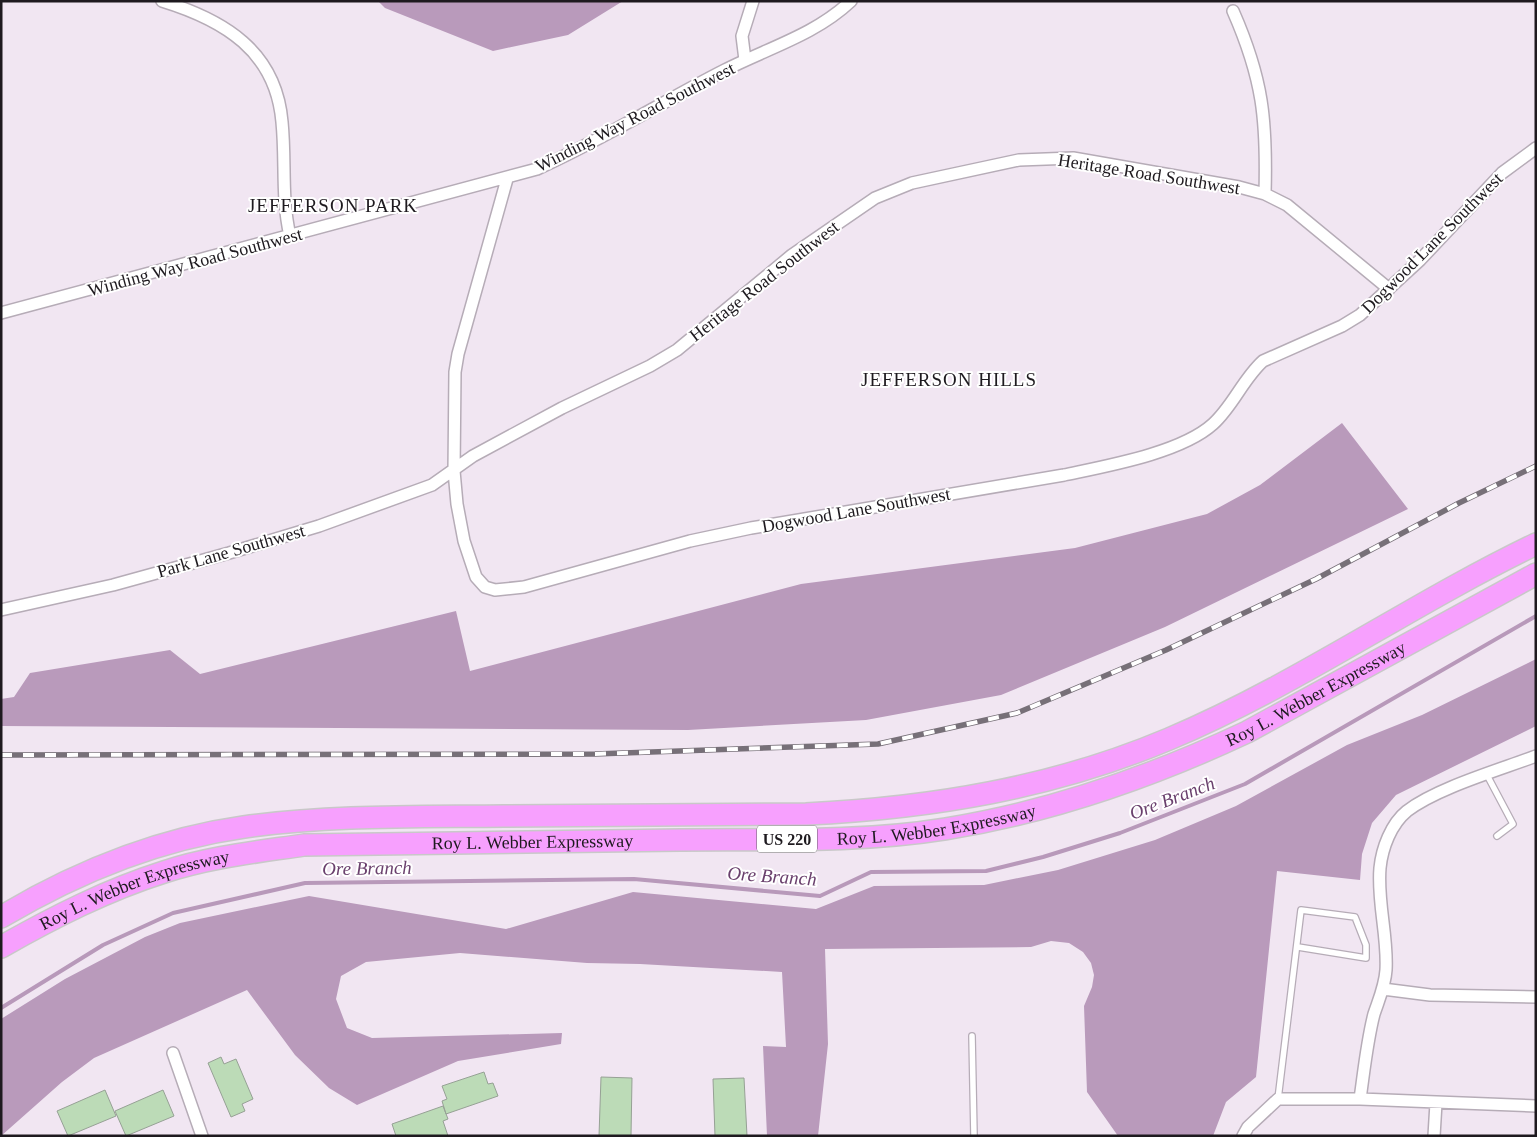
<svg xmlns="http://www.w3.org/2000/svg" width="1537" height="1137" font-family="Georgia,serif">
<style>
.forest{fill:#b99abb}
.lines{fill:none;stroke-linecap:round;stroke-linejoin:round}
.stream{stroke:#b899ba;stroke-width:4}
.building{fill:#bcdbb7;stroke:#96a195}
.lane-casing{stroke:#b6acb7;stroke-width:8}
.street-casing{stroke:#b6acb7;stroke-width:14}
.highway-casing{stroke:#c9c8c9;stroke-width:24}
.lane{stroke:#fff;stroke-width:5.5}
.street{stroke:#fff;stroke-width:11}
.highway{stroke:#f7a0fe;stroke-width:21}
.rail-casing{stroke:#777078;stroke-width:5.5}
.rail{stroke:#fff;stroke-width:4;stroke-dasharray:11;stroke-linecap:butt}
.labels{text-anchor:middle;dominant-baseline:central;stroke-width:4;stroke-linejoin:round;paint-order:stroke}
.shield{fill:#fff;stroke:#625f62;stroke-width:1}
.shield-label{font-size:16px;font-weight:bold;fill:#1e1a1f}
.street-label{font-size:18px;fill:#1e1a1f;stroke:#fff}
.neighbourhood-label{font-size:19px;letter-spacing:1px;fill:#1e1a1f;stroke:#fff}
.water-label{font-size:19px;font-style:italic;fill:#6a406d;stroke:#fff}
</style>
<rect width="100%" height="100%" fill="#f1e6f2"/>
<path class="forest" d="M378 1H623L568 35 493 51 385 8Z
M1342 423 1408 509 1165 627 1001 695 866 720 688 730 1 726V699L14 697 30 673 170 650 200 674 456 611 470 671 801 584 1075 548 1207 514 1260 485Z
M1536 659V726L1396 795 1372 823 1362 854 1360 880 1277 871 1256 1077 1226 1102 1213 1136H1118L1087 1092 1084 1006 1092 987 1094 975 1091 963 1083 952 1069 943 1051 941 1031 947 825 949 828 1044 818 1136H767L763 1046 786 1047 782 972 640 964 587 963 460 953 366 962 341 976 336 999 347 1028 372 1038 562 1033 561 1044 458 1061 357 1105 329 1088 295 1055 247 990 94 1058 62 1082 1 1136V1019L65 979 145 937 180 923 309 896 506 929 633 892 816 909 874 886 984 885 1058 870 1155 840 1236 806 1347 745 1422 715Z"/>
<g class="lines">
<path class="stream" d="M1 1008 103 945 173 913 305 883 634 879 820 896 871 872 986 871 1043 857 1120 833 1245 784 1536 616"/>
</g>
<path class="building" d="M221 1057 224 1064 236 1059 253 1099 242 1104 245 1111 231 1117 208 1063Z
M484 1072 488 1084 493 1083 498 1096 446 1114 442 1101 447 1099 442 1086Z
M601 1077 632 1078 631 1136H599Z
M744 1078 747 1136H715L713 1079Z
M105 1090 116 1116 68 1136 57 1111Z
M163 1090 174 1116 126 1136 115 1111Z
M443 1106 448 1119 443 1121 448 1136H396L392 1124Z"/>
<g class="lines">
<defs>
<path id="lane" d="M1487 775 1513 824 1497 836
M972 1036 974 1136
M1278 1099 1301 910 1355 917 1366 945V958L1298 947"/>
<path id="street" d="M162 1C224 20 276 51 282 122 286 162 281 197 290 236
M1233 11C1263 79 1267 120 1265 194
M745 60 742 36 753 1
M507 179 458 354 455 372 454 471 457 504 464 541 476 577 485 587 495 590 524 587 690 541 751 528 1064 475C1106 466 1181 453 1213 424 1233 406 1243 379 1263 361L1342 326 1360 315 1420 260 1502 173 1536 148
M1 313 537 169C602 140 662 102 725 70 768 48 815 35 851 1
M1 610 113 585 229 553 319 526 432 485 473 456 562 408 650 366 677 350 792 255 875 198 912 183 1019 160 1073 158 1239 187 1265 194 1287 205 1389 289
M1383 989 1430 995 1536 997
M173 1053 202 1136
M1360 1099C1364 1071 1367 1041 1374 1014 1379 999 1385 986 1386 970 1388 936 1377 902 1380 868 1382 848 1391 824 1407 811 1437 788 1499 770 1536 756
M1243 1136 1248 1127 1278 1099H1360L1536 1106
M1434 1136 1436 1103"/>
<g id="highway">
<path d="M1 917C75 873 158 839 244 827 330 815 418 817 504 816 605 815 706 815 806 814 931 808 1053 788 1169 739 1297 685 1411 604 1536 544"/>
<path id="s1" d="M1 947C54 917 107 890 164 872 209 857 257 852 304 845 429 843 555 842 680 840 769 839 858 843 945 829 1051 812 1151 777 1247 732L1536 574"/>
</g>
</defs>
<use href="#lane" class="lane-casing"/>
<use href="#street" class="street-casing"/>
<use href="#highway" class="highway-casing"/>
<use href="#lane" class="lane"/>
<use href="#street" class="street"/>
<use href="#highway" class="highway"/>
<defs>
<path id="rail" d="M1 755 595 754 878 744 1017 713 1166 650 1316 579 1459 503 1536 466"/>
</defs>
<use href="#rail" class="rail-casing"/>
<use href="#rail" class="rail"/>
</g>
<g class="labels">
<rect class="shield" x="757" y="825.5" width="60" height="27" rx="4"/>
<g class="shield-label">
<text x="787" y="839">US 220</text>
</g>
<g class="street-label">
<text transform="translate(635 117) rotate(-27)">Winding Way Road Southwest</text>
<text transform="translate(1149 174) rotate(9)">Heritage Road Southwest</text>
<text transform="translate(1432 243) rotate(-45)">Dogwood Lane Southwest</text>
<text transform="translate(195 262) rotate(-15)">Winding Way Road Southwest</text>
<text transform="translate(764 281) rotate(-38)">Heritage Road Southwest</text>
<text transform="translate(856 510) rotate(-10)">Dogwood Lane Southwest</text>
<text transform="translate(231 551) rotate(-16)">Park Lane Southwest</text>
<text stroke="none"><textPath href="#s1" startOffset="1361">Roy L. Webber Expressway</textPath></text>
<text stroke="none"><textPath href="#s1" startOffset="956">Roy L. Webber Expressway</textPath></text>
<text stroke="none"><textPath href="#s1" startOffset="551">Roy L. Webber Expressway</textPath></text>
<text stroke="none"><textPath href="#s1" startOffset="146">Roy L. Webber Expressway</textPath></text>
</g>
<g class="neighbourhood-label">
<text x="333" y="205">JEFFERSON PARK</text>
<text x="949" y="379">JEFFERSON HILLS</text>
</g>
<g class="water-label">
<text transform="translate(1172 798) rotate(-21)">Ore Branch</text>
<text transform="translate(367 868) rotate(-1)">Ore Branch</text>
<text transform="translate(772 876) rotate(4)">Ore Branch</text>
</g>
</g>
<rect width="1537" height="1137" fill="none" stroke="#1e1a1f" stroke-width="5"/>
</svg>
